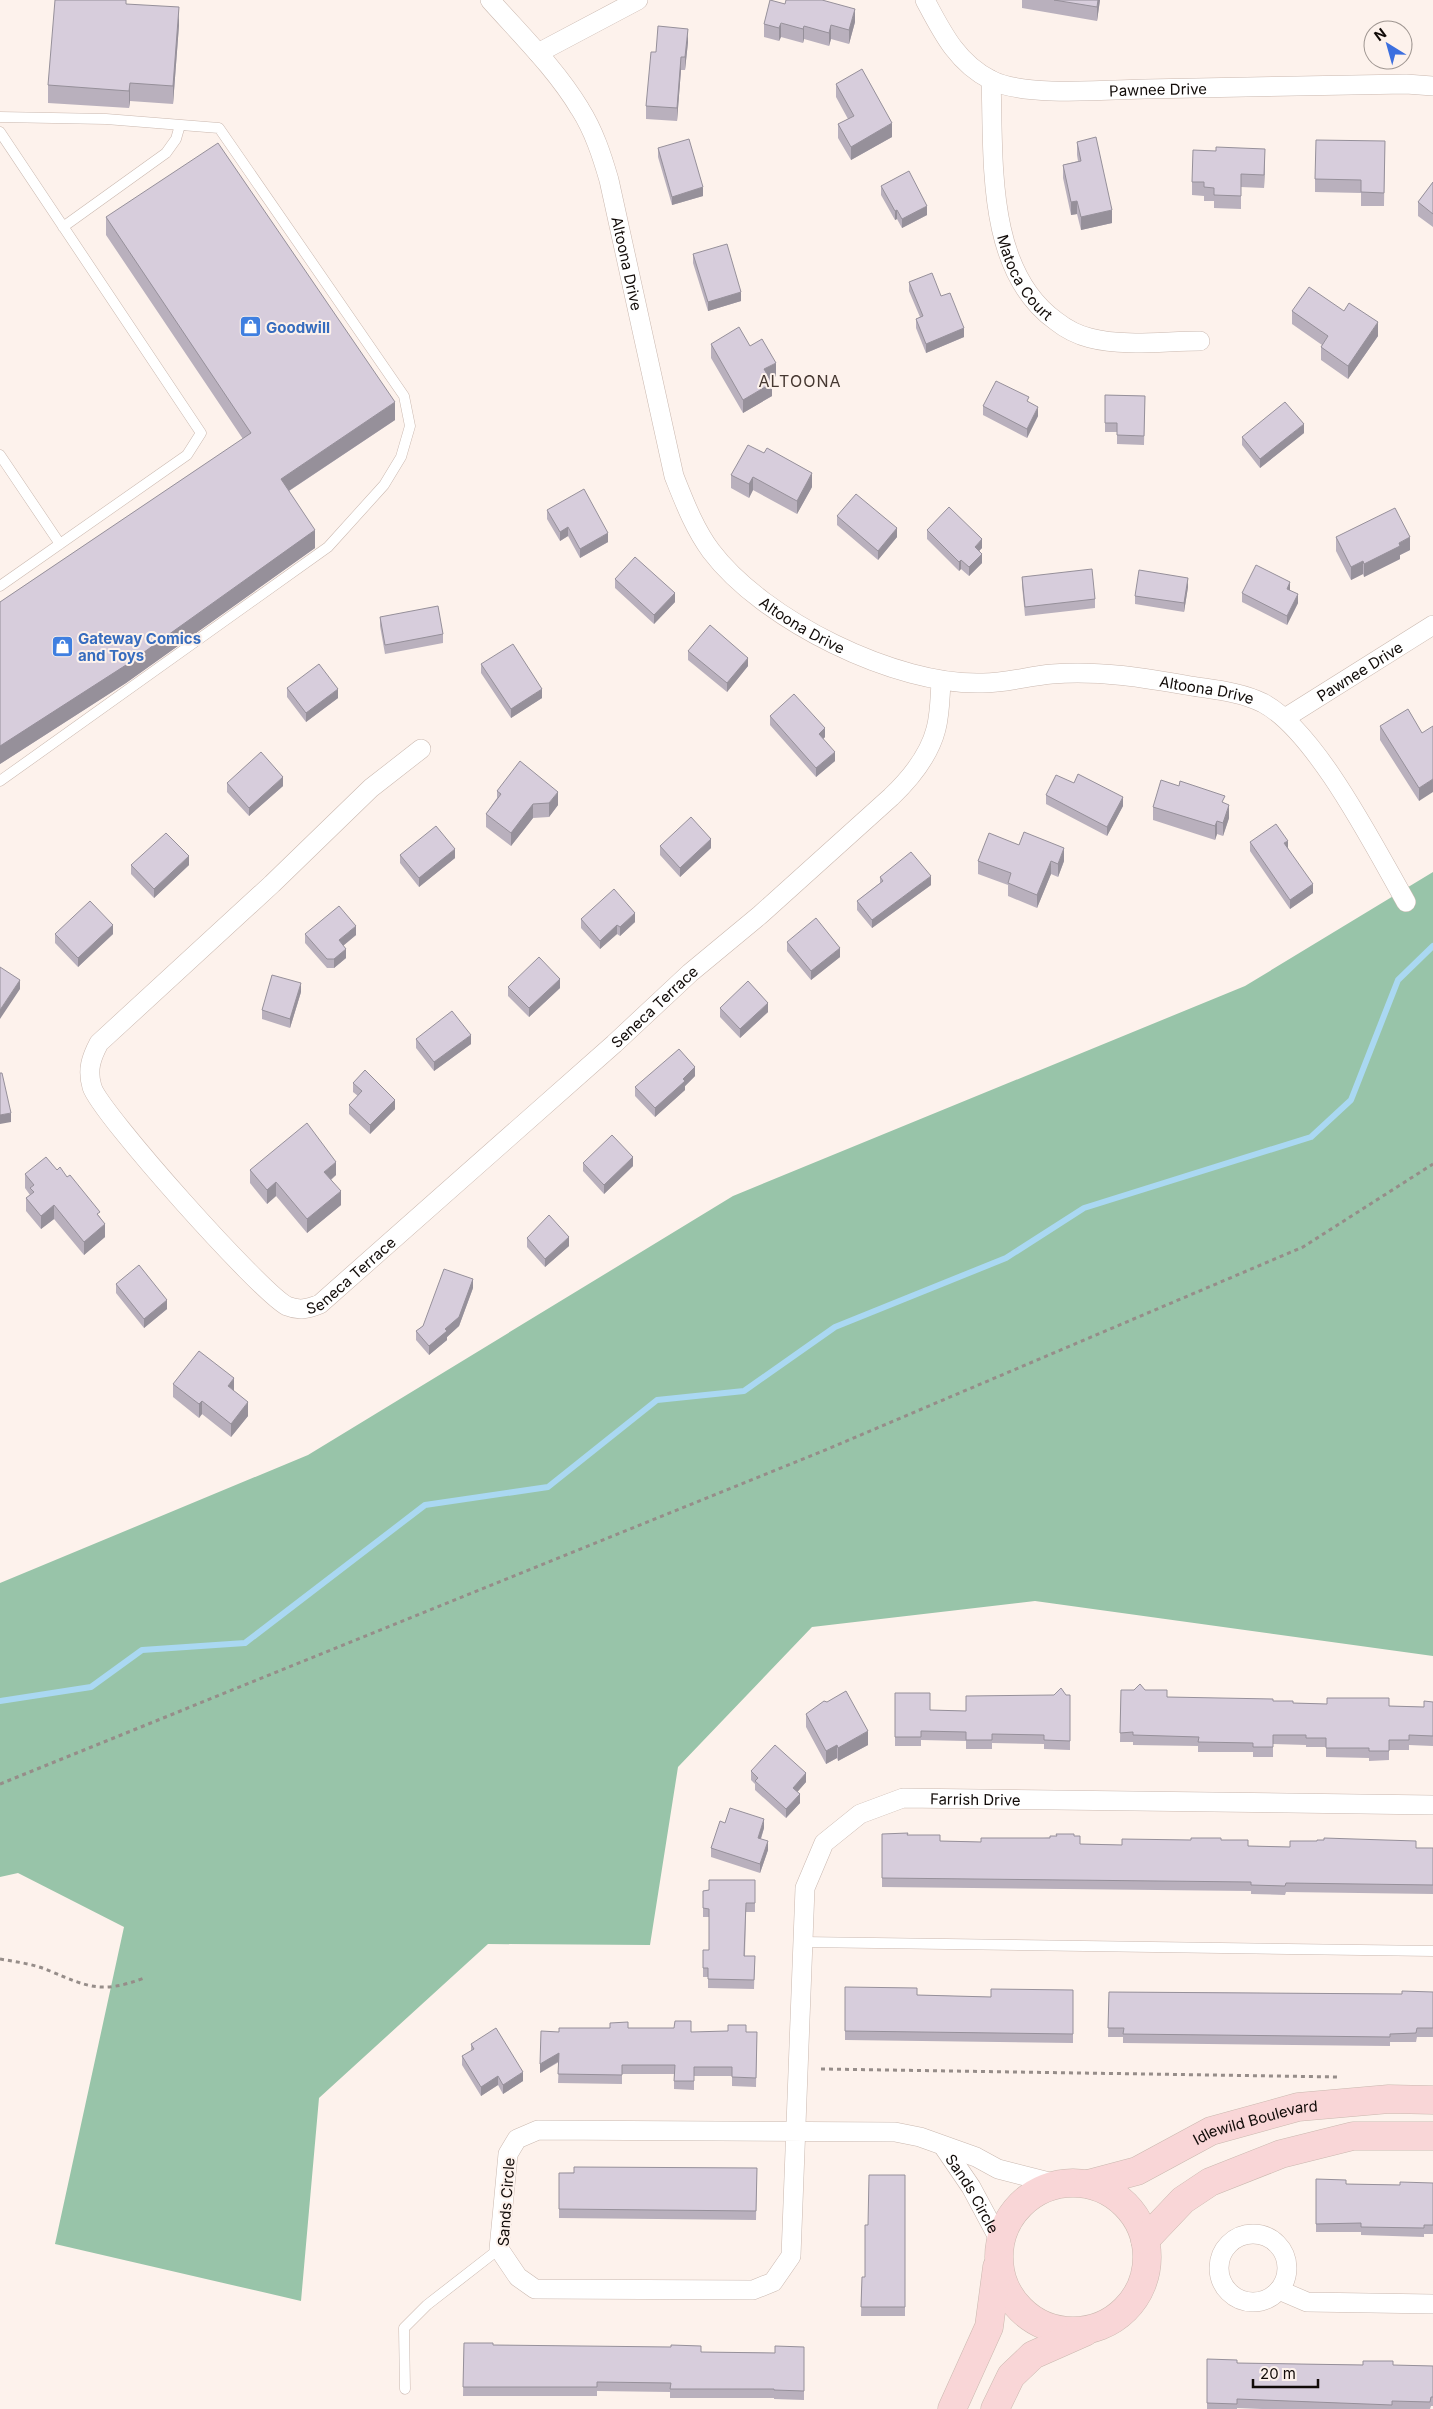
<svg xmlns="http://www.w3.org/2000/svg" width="1433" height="2409" font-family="Inter,sans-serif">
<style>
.forest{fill:#98c4a9}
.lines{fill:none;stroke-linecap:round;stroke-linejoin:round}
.stream{stroke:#aad8f2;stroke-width:6}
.lane-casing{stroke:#cab8af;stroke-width:11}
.street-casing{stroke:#cab8af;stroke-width:20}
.secondary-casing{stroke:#cab8af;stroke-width:29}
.path{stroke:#968d89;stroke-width:3;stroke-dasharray:4 4;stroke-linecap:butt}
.lane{stroke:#fff;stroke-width:10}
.street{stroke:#fff;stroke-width:19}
.secondary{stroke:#f9d6d7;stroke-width:28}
.wall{fill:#b9b0bd}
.shaded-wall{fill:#96909a}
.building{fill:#d7cddc;stroke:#96909a}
.labels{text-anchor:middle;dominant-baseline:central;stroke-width:4;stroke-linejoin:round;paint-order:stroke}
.street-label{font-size:15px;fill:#110b08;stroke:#fdf2ec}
.shop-label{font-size:15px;font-weight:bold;fill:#366cbe;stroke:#fdf2ec;text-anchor:start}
.neighbourhood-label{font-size:16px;letter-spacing:1px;fill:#463831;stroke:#fdf2ec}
</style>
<rect width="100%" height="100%" fill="#fdf2ec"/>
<path class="forest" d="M1433 872V1656L1035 1601 812 1627 678 1767 650 1945 488 1944 319 2098 301 2301 55 2244 124 1927 18 1873 0 1877V1583L308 1455 733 1196 1245 986Z"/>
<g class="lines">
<path class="stream" d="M0 1701 91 1687 142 1650 245 1643 425 1505 548 1487 657 1400 744 1391 835 1327 1006 1258 1084 1208 1311 1137 1351 1100 1398 980 1433 946"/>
<defs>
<path id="lane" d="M0 117 106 119 219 128 404 396 410 426 401 457 384 485 328 547 0 781
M0 132 201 433 187 455 0 586
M63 227 166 153 176 139 180 125
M0 455 60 544
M803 1942 1433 1951
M405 2389 404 2328 427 2305 499 2249"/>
<g id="street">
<path id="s1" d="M490 0C521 35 556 69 580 109 594 131 602 156 609 180L674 476C684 501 694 528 711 551 763 620 896 686 983 683 1006 683 1029 676 1052 674 1099 670 1146 678 1191 686 1216 690 1241 692 1263 703 1316 731 1375 848 1406 902"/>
<path id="s2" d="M925 0C942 32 957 63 991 80 1023 97 1106 90 1145 89 1232 88 1319 86 1406 84L1433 86"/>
<path d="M538 53 638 0"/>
<path id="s3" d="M991 80C994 159 985 270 1056 321 1066 329 1078 335 1090 338 1125 347 1164 341 1200 341"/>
<path id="s4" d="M1285 718 1433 625"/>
<path id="s5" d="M421 749 371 788 272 884 99 1043C91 1058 87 1070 92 1087 100 1113 261 1293 287 1306 299 1311 308 1309 320 1304L614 1044 690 973 760 915 891 797C911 778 929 756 936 729 940 714 940 697 941 682"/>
<path id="s6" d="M943 2146 971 2187 1001 2243"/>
<path id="s7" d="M1057 2184 998 2169 976 2157 920 2137 895 2132 538 2130 517 2139 508 2154 499 2249 518 2277 535 2289 753 2290 773 2282 791 2256 805 1888 824 1843 860 1814 903 1798 1433 1805"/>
<circle cx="1253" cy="2268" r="34"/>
<path d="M1279 2290 1307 2302 1433 2304"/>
</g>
<g id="secondary">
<circle cx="1073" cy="2257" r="74"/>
<path id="s8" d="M1088 2184 1137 2171 1211 2131 1298 2107 1389 2099 1433 2100"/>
<path d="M1145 2240 1183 2200 1210 2182 1281 2154 1353 2136H1433"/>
<path d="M952 2409 989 2327 997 2267"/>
<path d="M995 2409 1011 2376 1033 2355 1085 2332"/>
</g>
</defs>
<use href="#lane" class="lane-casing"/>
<use href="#street" class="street-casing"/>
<use href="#secondary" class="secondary-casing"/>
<path class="path" d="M0 1784 823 1451 1303 1247 1433 1164
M0 1959C17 1962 34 1964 50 1971 88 1987 102 1994 144 1978
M821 2069 1340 2077"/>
<use href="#lane" class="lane"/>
<use href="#street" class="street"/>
<use href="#secondary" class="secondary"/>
</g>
<path class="wall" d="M1022 0H1100L1097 21 1022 8Z
M127 4 179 25 173 104 130 101 129 108 48 103V85Z
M855 22 849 44 831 39 829 46 804 39 803 43 781 37 779 41 764 37V24Z
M688 42 685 70H681L677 121 646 119V106L656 52Z
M836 84 892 137 851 160 838 138V124L848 119 836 97Z
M1385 141 1384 206H1361V193L1315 192V179Z
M1077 142 1112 223 1081 230 1077 214 1071 215 1063 178V165L1078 161 1077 155Z
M658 148 703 196 672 205 658 157Z
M1265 162 1264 188 1241 187V209L1214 208V201H1204V196L1192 195V182Z
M1433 182V227L1418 216V202Z
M881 186 927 215 902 228 897 219 895 220 881 195Z
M106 217 395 420 289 491 315 548 126 683 0 764V602L243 439 106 235Z
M693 254 741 301 708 311 693 263Z
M909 282 941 296 964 337 926 353 916 328V319L920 317 909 291Z
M1292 311 1378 336 1348 379 1321 360V347L1322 345 1292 324Z
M711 344 750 346 776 376 770 379 772 396 743 413 711 358Z
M1105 395 1145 396 1144 445 1117 444V432H1105Z
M983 406 1038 416 1027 438 983 415Z
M1304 433 1260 468 1242 445V437Z
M764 453 812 487 797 514 753 490 749 498 731 488V475Z
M547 510 608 542 580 558 568 536 560 541 547 519Z
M837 516 897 537 878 560 837 525Z
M927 530 982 548 979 551 982 563 969 576 961 569 959 571 927 539Z
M1336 537 1410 550 1400 555V559L1364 577 1363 574 1351 580 1336 551Z
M1022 577 1095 599V608L1025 616 1022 586Z
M615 579 675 602 654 624 615 588Z
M1188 587 1184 612 1135 604V596Z
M1290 590 1298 603 1287 625 1242 602V593Z
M380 617 443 634V643L385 654 380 626Z
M688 651 748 666 727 692 688 660Z
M481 664 542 698 511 718 481 673Z
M287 688 338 698 306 722 287 697Z
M770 716 825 737 823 739 835 761 816 777 770 725Z
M1380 726 1422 733 1419 801 1380 740Z
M227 783 283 786 249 816 227 792Z
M1074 783 1123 806 1107 836 1046 804V795Z
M497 791 558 805 549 817 533 818 511 846 486 827V814L497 798Z
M1225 803 1229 818 1223 836 1217 834 1215 840 1153 820V807Z
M1250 842 1288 848 1313 893 1290 909 1250 851Z
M660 846 711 848 680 877 660 855Z
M400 855 455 858 419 887 400 863Z
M978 861H1064L1058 877 1051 874 1037 908 1008 896V885L978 874Z
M131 865H189L154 898 131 874Z
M880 877 931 885 872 928 857 910V901L880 883Z
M581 919 635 922 620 936 617 934 600 949 581 928Z
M55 934H113L78 967 55 943Z
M305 934 356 935 343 946 346 958 334 968H327L305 943Z
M787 942 840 957 811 980 787 951Z
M508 987 560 988 529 1017 508 996Z
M301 992 290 1028 262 1019V1010Z
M720 1008 768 1012 740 1038 720 1017Z
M416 1039 471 1044 434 1071 416 1048Z
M695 1076 685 1086V1090L655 1117 635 1096V1087Z
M353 1083 395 1109 370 1134 349 1114V1105L358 1096 353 1092Z
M583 1163 633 1166 604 1194 583 1171Z
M57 1170 100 1217 105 1237 84 1255 54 1219 41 1229 26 1211V1198L30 1195 25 1188V1174Z
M250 1170 336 1175 331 1180 341 1205 307 1233 276 1196 267 1204 250 1183Z
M527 1238 569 1246 545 1267 527 1247Z
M116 1284 167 1309 144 1328 116 1293Z
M473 1288 459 1326 447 1337V1340L429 1355 416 1340V1331Z
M173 1384 234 1391 248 1416 231 1437 202 1414 199 1418 173 1397Z
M1121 1690H1145L1167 1697 1273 1701 1293 1703 1424 1707 1433 1702V1746L1409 1745V1750H1389V1760L1369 1761V1758L1326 1757V1747H1306V1745L1273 1744V1757H1253V1752H1198V1746L1133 1745V1742H1120Z
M895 1693 930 1710 966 1711 1066 1695H1070V1750L1044 1749V1744L992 1743V1749H966V1741L921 1740V1746H895Z
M806 1714 868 1745 838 1761 837 1758 826 1764 806 1727Z
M751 1771 806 1782 797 1792 800 1803 786 1818 755 1790V1784L751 1780Z
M725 1823 764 1828 761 1839 768 1850 760 1873 711 1857V1848Z
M882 1834 907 1835 940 1841 981 1842 1074 1836 1080 1844 1122 1845 1191 1840H1221L1248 1846 1290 1847 1433 1848V1894L1286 1892 1285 1895 1251 1894V1891L882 1887Z
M755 1880V1912H746L745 1956H755L754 1989 708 1988V1977H703V1950H709V1917H703V1891L709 1890Z
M845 1987 917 1995 991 1997 1073 1990V2043L845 2040Z
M1109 1992 1402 1994 1433 1992V2037H1417L1416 2042H1390V2046L1123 2043V2037H1108Z
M628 2028 691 2032H757L756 2087 732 2086V2076H694V2090L674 2089V2074H622V2084L558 2083 559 2062 540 2073 559 2032Z
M471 2044 523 2081 503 2094 498 2085 481 2096 462 2065V2056L471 2051Z
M757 2168 756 2220 559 2218V2173Z
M905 2175V2316H861L862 2277H865L868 2225Z
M1316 2179 1346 2184 1400 2185 1433 2183V2234H1424V2237L1361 2235V2232H1316Z
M464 2343 493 2345 701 2352 775 2353 804 2347V2400L774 2399V2398H670V2392L597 2391V2396H463Z
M1207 2359 1237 2363 1433 2366V2406H1431L1430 2409H1262L1237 2408V2409H1207Z"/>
<path class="shaded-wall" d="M1098 0H1100L1097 21V7Z
M179 7V25L173 104V86Z
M855 9V22L849 44V30Z
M781 23V37L779 41V28Z
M831 25V39L829 46V33Z
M804 26V39L803 43V29Z
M688 29V42L685 70V57Z
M681 57V70L677 121V108Z
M130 83V101L129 108V91Z
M892 123V137L851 160V147Z
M1265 149V162L1264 188V175Z
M703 187V196L672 205V197Z
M1077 201V214L1071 215V202Z
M927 206V215L902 228V219Z
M897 210V219L895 220V211Z
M1112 210V223L1081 230V217Z
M741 292V301L708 311V302Z
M1378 322V336L1348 379V366Z
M964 328V337L926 353V344Z
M776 363V376L764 383V369Z
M772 383V396L743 413V400Z
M395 402V420L281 496V479Z
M1038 407V416L1027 438V429Z
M1304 424V433L1260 468V459Z
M812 473V487L797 514V501Z
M753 477V490L749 498V484Z
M568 527V536L560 541V532Z
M897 528V537L878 560V551Z
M315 530V548L126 683 0 764V746Z
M608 533V542L580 558V549Z
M1410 537V550L1400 555V559L1364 577V564L1399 543Z
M982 539V548L975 555V547Z
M982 554V563L969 576V567Z
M961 560V569L959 571V562Z
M1363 561V574L1351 580V567Z
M1188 578V587L1184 612V603Z
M1290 582V591L1287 589Z
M675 593V602L654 624V615Z
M1298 594V603L1287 625V616Z
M748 658V666L727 692V683Z
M338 689V698L306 722V713Z
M542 689V698L511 718V709Z
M825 728V737L819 743V734Z
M835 752V761L816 777V768Z
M283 777V786L249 816V808Z
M1433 779V792L1419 801V788Z
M558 792V805L549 817V803Z
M1123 797V806L1107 836V827Z
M533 804V818L511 846V833Z
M1229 805V818L1223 836V823Z
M1217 821V834L1215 840V826Z
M711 839V848L680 877V868Z
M1288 841V850L1284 843Z
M1064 848V861L1058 877V864Z
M455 849V858L419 887V878Z
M189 856V865L154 898V889Z
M1051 861V874L1037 908V895Z
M931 876V885L872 928V920Z
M1313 884V893L1290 909V900Z
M635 913V922L620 936V927Z
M113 925V934L78 967V958Z
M617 925V934L600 949V941Z
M356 926V935L339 949V940Z
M840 948V957L811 980V971Z
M346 949V958L334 968V959Z
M560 979V988L529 1017V1008Z
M20 980V989L0 1019V1010Z
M301 983V992L290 1028V1019Z
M768 1003V1012L740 1038V1029Z
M471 1035V1044L434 1071V1062Z
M695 1067V1076L685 1086V1090L655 1117V1108L683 1079Z
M395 1100V1109L370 1134V1125Z
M11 1113V1122L0 1124V1115Z
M633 1157V1166L604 1194V1185Z
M336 1162V1175L324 1185V1172Z
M276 1182V1196L267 1204V1190Z
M341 1191V1205L307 1233V1219Z
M54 1205V1219L41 1229V1216Z
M105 1224V1237L84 1255V1242Z
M569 1237V1246L545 1267V1259Z
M473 1279V1288L459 1326 447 1337V1340L429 1355V1346L445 1329Z
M167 1300V1309L144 1328V1319Z
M234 1378V1391L228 1386Z
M202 1401V1414L199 1418V1404Z
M248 1402V1416L231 1437V1424Z
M868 1731V1745L838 1761V1748Z
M837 1745V1758L826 1764V1751Z
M806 1773V1782L793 1797V1788Z
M800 1794V1803L786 1818V1809Z
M764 1819V1828L758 1847V1838Z
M768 1841V1850L760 1873V1864Z
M559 2053V2061L540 2073V2064Z
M523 2072V2081L503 2094V2085Z
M498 2076V2085L481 2096V2087Z"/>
<path class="building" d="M55 0H126V4L179 7 173 86 130 83 129 91 48 85Z
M770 0 785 4 786 0H822L855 9 849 30 831 25 829 33 804 26 803 29 781 23 779 28 764 24Z
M1054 0H1098L1097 7Z
M658 26 688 29 685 57H681L677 108 646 106 651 52H656Z
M862 69 892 123 851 147 838 124 854 116 836 84Z
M1096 137 1112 210 1081 217 1077 201 1071 202 1063 165 1081 161 1077 142Z
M689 139 703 187 672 197 658 148Z
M1316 140 1385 141 1384 193 1361 192V180L1315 179Z
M218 143 395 402 281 479 315 530 126 665 0 746V602L251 433 106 217Z
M1216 147 1265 149 1264 175 1241 174V196L1214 195V188L1204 187V182H1192L1193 150 1216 151Z
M909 171 927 206 902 219 897 210 895 211 881 186Z
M1433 182V214L1418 202Z
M727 244 741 292 708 302 693 254Z
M932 273 941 296 950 293 964 328 926 344 916 319 923 316 909 282Z
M1309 287 1344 311 1349 303 1378 322 1348 366 1321 347 1328 336 1292 311Z
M739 327 750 346 762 339 776 363 764 369 772 383 743 400 711 344Z
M996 381 1029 397 1027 401 1038 407 1027 429 983 406Z
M1105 395 1145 396 1144 436 1117 435V423H1105Z
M1285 402 1304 424 1260 459 1242 437Z
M748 445 764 453 767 448 812 473 797 501 753 477 749 484 731 475Z
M584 489 608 533 580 549 568 527 560 532 547 510Z
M856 494 897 528 878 551 837 516Z
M949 507 982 539 975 547 982 554 969 567 961 560 959 562 927 530Z
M1395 508 1410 537 1399 543 1400 546 1364 564 1363 561 1351 567 1336 537Z
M635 557 675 593 654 615 615 579Z
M1256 565 1290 582 1287 589 1298 594 1287 616 1242 593Z
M1092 569 1095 599 1025 607 1022 577Z
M1139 570 1188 578 1184 603 1135 596Z
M438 606 443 634 385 645 380 617Z
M710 625 748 658 727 683 688 651Z
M513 644 542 689 511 709 481 664Z
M319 664 338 689 306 713 287 688Z
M794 694 825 728 819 734 835 752 816 768 770 716Z
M1408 709 1422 733 1433 726V779L1419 788 1380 726Z
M261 752 283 777 249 808 227 783Z
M520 761 558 792 549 803 533 804 511 833 486 814 501 794 497 791Z
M1078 774 1123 797 1107 827 1046 795 1056 775 1074 783Z
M1161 780 1179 786 1180 781 1225 796 1222 802 1229 805 1223 823 1217 821 1215 826 1153 807Z
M691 817 711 839 680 868 660 846Z
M1276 824 1288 841 1284 843 1313 884 1290 900 1250 842Z
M436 826 455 849 419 878 400 855Z
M1024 832 1064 848 1058 864 1051 861 1037 895 1008 883 1011 873 978 861 989 833 1019 845Z
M166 833 189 856 154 889 131 865Z
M911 852 931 876 872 920 857 901 883 881 880 877Z
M614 889 635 913 620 927 617 925 600 941 581 919Z
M90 901 113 925 78 958 55 934Z
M339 906 356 926 339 940 346 949 334 959H327L305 934Z
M816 918 840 948 811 971 787 942Z
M539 957 560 979 529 1008 508 987Z
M0 967 20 980 0 1010Z
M272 975 301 983 290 1019 262 1010Z
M748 981 768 1003 740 1029 720 1008Z
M452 1011 471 1035 434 1062 416 1039Z
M679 1049 695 1067 683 1079 685 1081 655 1108 635 1087Z
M365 1070 395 1100 370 1125 349 1105 362 1091 353 1083Z
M0 1073H2L11 1113 0 1115Z
M307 1123 336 1162 324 1172 341 1191 307 1219 276 1182 267 1190 250 1170Z
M612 1135 633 1157 604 1185 583 1163Z
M46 1157 57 1170 60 1167 67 1177 70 1175 100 1212 97 1214 105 1224 84 1242 54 1205 41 1216 26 1198 34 1192 30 1188 34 1185 25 1174Z
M549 1215 569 1237 545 1259 527 1238Z
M139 1265 167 1300 144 1319 116 1284Z
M444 1269 473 1279 459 1317 445 1329 447 1331 429 1346 416 1331 423 1326Z
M199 1351 234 1378 228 1386 248 1402 231 1424 202 1401 199 1404 173 1384Z
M1140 1684 1145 1690H1167V1697L1273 1699V1701H1293V1703L1327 1704V1698H1389V1706L1424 1707V1701L1433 1702V1736L1409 1735V1740H1389V1751H1369V1748H1326V1738H1306V1735H1273V1747H1253V1743L1198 1742 1199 1737 1133 1735V1732L1120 1733 1121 1690H1134Z
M1061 1688 1066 1695H1070V1741L1044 1740V1735L992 1734V1740H966V1732L921 1731V1737H895V1693H930V1710L966 1711V1696L1054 1695Z
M846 1691 868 1731 838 1748 837 1745 826 1751 806 1714 824 1701 827 1702Z
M775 1745 806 1773 793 1788 800 1794 786 1809 755 1781 758 1778 751 1771Z
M730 1808 764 1819 758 1838 768 1841 760 1864 711 1848 720 1821 725 1823Z
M908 1833 907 1835H940V1841L981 1842V1838H1050V1836H1057L1056 1834H1074V1836H1080V1844L1122 1845V1839L1191 1840V1838H1221V1840H1248V1846L1290 1847V1841H1317V1840H1324V1838L1416 1841V1848H1433V1885L1286 1883 1285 1886 1251 1885V1882L882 1878V1834Z
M709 1880H755V1903H746L744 1956H755L754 1980 708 1979V1968H703V1950H709V1909L703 1908V1891L709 1890Z
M845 1987 917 1988V1995L991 1997V1989L1073 1990V2034L845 2031Z
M1402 1991 1433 1992V2028H1417L1416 2033 1390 2034V2037L1123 2034 1124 2028H1108L1109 1992 1402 1994Z
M675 2021H691V2032L728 2031V2025H746V2032H757L756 2078 732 2077V2067H694V2081H674L675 2065H622V2075L558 2074 559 2053 540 2064 541 2031 559 2032V2028H610V2023L628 2022V2028H674Z
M496 2028 523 2072 503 2085 498 2076 481 2087 462 2056 474 2049 471 2044Z
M574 2167 757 2168 756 2211 559 2209V2173H574Z
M869 2175H905V2307H861L862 2277H865V2225H868Z
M1316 2179 1346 2180V2184L1400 2185V2182L1433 2183V2225H1424V2228L1361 2227V2223L1316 2224Z
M464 2343H493V2345L671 2347V2345L701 2346V2352L775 2353V2346L804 2347V2391L774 2390V2389H670L671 2383 597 2382V2387H463Z
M1207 2359 1237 2360V2363L1298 2364 1363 2365V2361H1393V2365L1433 2366V2397H1431L1430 2402 1392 2401V2405L1237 2399V2404L1207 2403Z"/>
<defs>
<symbol id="shop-square" viewBox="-11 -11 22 22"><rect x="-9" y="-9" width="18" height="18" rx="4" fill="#3f7fe0" stroke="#fdf2ec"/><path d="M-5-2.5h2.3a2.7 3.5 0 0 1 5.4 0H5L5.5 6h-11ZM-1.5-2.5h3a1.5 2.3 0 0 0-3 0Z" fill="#fff"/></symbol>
</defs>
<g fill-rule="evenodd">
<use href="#shop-square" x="238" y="314" width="25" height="25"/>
<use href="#shop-square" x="50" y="634" width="25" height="25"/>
</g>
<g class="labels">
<g class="street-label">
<text stroke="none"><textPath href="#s2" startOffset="274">Pawnee Drive</textPath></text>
<text stroke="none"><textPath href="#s1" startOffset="304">Altoona Drive</textPath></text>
<text stroke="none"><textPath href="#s3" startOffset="204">Matoca Court</textPath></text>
<text stroke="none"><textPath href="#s1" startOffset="724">Altoona Drive</textPath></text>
<text stroke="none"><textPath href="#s4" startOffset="88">Pawnee Drive</textPath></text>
<text stroke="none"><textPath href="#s1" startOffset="1142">Altoona Drive</textPath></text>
<text stroke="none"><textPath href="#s5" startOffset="1258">Seneca Terrace</textPath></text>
<text stroke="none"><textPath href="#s5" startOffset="852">Seneca Terrace</textPath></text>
<text stroke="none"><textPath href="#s7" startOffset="1571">Farrish Drive</textPath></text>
<text stroke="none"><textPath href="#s8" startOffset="180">Idlewild Boulevard</textPath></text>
<text stroke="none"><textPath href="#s6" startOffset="56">Sands Circle</textPath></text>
<text transform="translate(506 2202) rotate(-86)">Sands Circle</text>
</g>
<g class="shop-label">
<text x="266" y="327">Goodwill</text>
<text x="78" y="638">Gateway Comics<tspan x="78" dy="17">and Toys</tspan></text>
</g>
<g class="neighbourhood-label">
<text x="800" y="381">ALTOONA</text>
</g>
</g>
<g transform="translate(1388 45) rotate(323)"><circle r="24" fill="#fdf2ec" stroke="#9f9691"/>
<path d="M0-4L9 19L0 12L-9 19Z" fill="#3c6fdf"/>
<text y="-8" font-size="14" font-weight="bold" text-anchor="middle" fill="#110b08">N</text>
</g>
<path d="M1253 2379v8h65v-8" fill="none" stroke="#110b08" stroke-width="2.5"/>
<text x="1260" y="2379" font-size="15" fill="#110b08" stroke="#fdf2ec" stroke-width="4" paint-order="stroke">20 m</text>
</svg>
